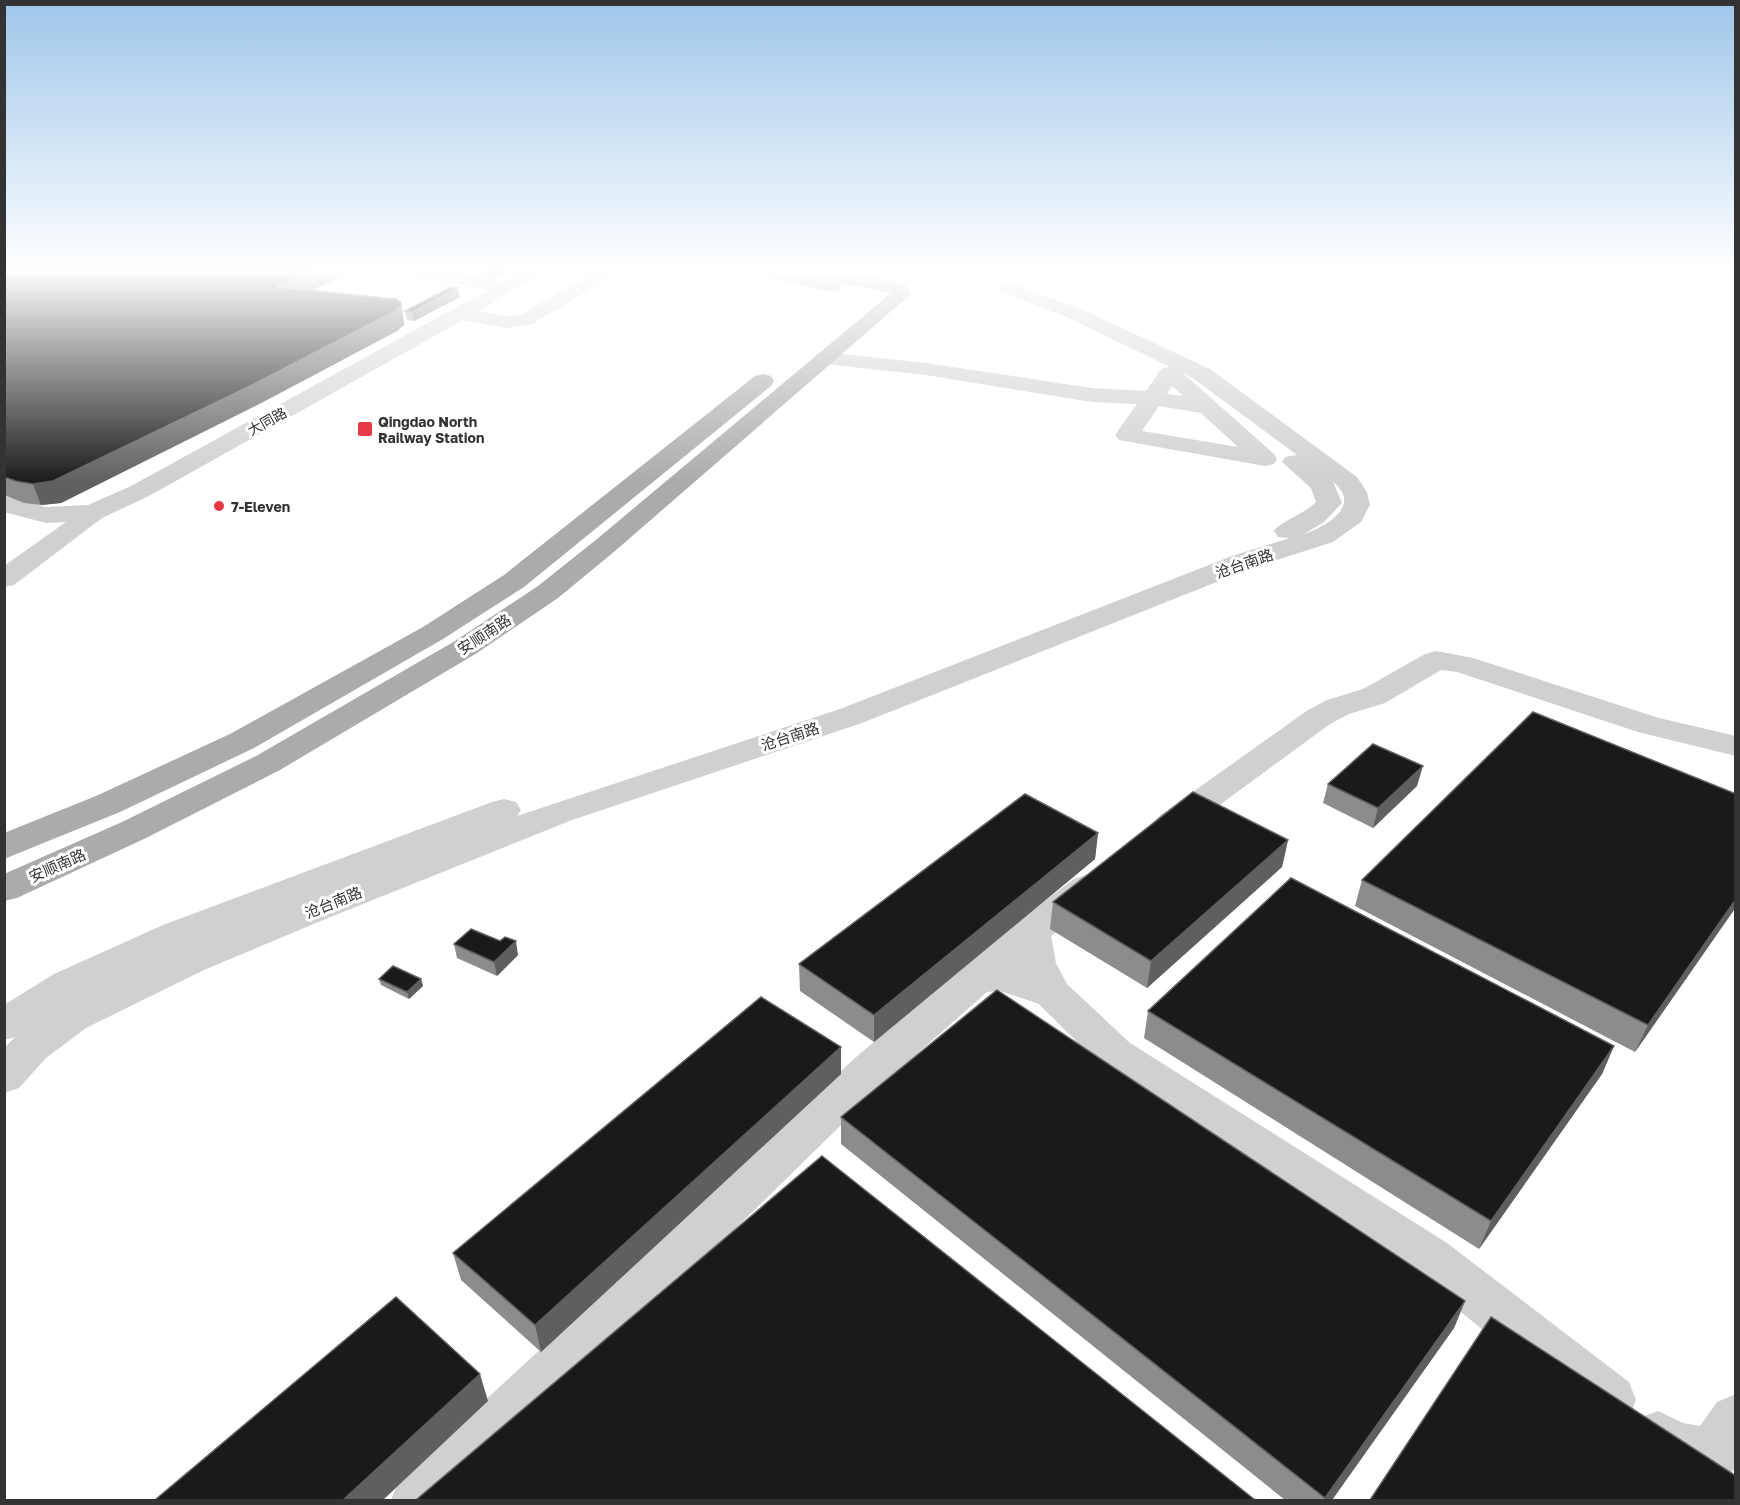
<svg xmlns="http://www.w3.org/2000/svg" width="1740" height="1505" font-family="'Golos Text','Noto Sans SC',sans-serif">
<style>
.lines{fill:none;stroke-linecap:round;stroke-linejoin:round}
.minor{fill:#d0d0d0;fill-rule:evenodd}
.major{fill:#ababab;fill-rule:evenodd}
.wall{fill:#8c8c8c}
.shaded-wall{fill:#5f5f5f}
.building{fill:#1a1a1a;stroke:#5f5f5f;stroke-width:1.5}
.poi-dot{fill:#e63946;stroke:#fff;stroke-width:2}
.labels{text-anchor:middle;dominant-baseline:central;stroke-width:6;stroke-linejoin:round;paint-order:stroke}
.far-street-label{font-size:14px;fill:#333;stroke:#fff}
.far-poi-label{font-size:14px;font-weight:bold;fill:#333;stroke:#fff;text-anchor:start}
.street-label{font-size:15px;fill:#333;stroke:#fff}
</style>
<rect width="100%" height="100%" fill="#fff"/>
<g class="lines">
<path class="minor" d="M413 272H453L503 282 521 272H544L479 311 506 316 520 315 596 272H619L532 324 506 328 463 320 149 496 102 518 14 585 4 587V566L66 522 46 523 4 512V496L46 507 88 505 131 486 488 290 422 278 415 276Z
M761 272H792L794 276 792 280 785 282 763 276Z
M1008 282 1081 309 1210 369 1357 477 1367 492 1370 505 1361 522 1333 542 1252 568 862 723 572 820 328 918 204 970 86 1028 46 1058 19 1088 4 1093V1048L15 1037 4 1040V1005L54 974 163 925 492 802 504 799 516 802 521 810 517 816 840 709 1232 556 1290 538 1278 537 1274 531C1280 522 1304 514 1316 502L1311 488 1282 462 1285 457 1297 455 1194 379 1183 373 1274 454 1277 459 1274 464 1265 466 1119 440 1115 435 1137 404 1092 402 926 375 824 364 817 362 813 358 817 354 824 352 926 363 1092 388 1146 391 1162 368 1170 367 1067 317 1001 292 999 288 1001 284ZM1172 386 1183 396 1167 394ZM1159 406 1201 413 1238 447 1142 431ZM1333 482C1363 505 1326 527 1304 534L1324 522 1342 503Z
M1436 651 1473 658 1659 718 1736 736V756L1638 732 1457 672 1441 670 1385 703 1349 714 1330 724 1183 832 1171 835 1159 832 1153 824 1159 816 1308 710 1327 700 1363 689 1425 654Z
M1087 875 1100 879 1106 888 1100 897 1051 936 1056 963 1067 984 1130 1043 1447 1243 1629 1382 1636 1400 1629 1418 1610 1425 1591 1418 1413 1273 1100 1065 1039 1004 1000 991 987 992 885 1082 458 1500H391L399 1480 855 1058 1013 925 1074 879Z
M1736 1394V1467C1718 1493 1661 1475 1642 1458 1636 1453 1634 1444 1631 1437L1639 1418 1658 1411 1683 1423 1700 1426 1717 1402Z"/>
<path class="major" d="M777 272 806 275 804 272H846L897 282 905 285 911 294 615 551 558 598 477 653 280 770 146 838 17 898 4 901V874L122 822 256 756 455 641 538 586 597 539 891 293 840 283 842 286 840 290 833 292 778 280Z
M763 374 771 376 774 381 771 386 524 587 443 639 254 748 120 812 4 859V833L96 796 230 734 423 627 504 575 755 376Z"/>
</g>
<path class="wall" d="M4 272H350L311 291 404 321V325L397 331 263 402 61 503 41 505 24 503 4 495Z
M507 272 493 280 487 279V274Z
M458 288 460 297 414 321 407 320 405 311Z
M1328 784 1417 786 1373 828 1323 803Z
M1098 833 1095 859 874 1042 800 991 799 964Z
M1288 840 1282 867 1147 988 1050 929 1053 902Z
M1362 880 1736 907 1635 1052 1355 906Z
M454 944 518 955 497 976 457 958Z
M379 979H421L423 986 409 999 381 985Z
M1148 1011 1614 1046 1602 1074 1479 1249 1144 1038Z
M841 1047V1074L541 1352 461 1280 453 1253Z
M841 1117 1465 1301 1454 1328 1332 1500H1285L841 1144Z"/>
<path class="shaded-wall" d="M308 272H350L280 305 276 287Z
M498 272H507L493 280 492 275Z
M458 288 460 297 414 321 412 312Z
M401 302 404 321V325L397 331 263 402 61 503 41 505 33 484Z
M1423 766 1417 786 1373 828 1378 808Z
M1098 833 1095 859 874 1042V1015Z
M1288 840 1282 867 1147 988 1151 961Z
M1736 899V907L1635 1052 1648 1025Z
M516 941 518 955 497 976 494 962Z
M421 979 423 986 409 999 407 992Z
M1614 1046 1602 1074 1479 1249 1491 1221Z
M841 1047V1074L541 1352 535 1325Z
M1465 1301 1454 1328 1332 1500H1324Z
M480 1374 488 1401 383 1500H343Z"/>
<path class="building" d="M4 272H308L276 287 396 299 401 302V306L393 312 258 382 53 481 33 484 16 481 4 477Z
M491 272H498L492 275 487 274Z
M451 287 458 288 412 312 405 311Z
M1533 712 1736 794V899L1648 1025 1362 880Z
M1373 744 1423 766 1378 808 1328 784Z
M1193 792 1288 840 1151 961 1053 902Z
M1025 794 1098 833 874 1015 799 964Z
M1291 878 1614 1046 1491 1221 1148 1011Z
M471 929 500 941 505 937 516 941 494 962 454 944Z
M393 966 421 979 407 992 379 979Z
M997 990 1465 1301 1325 1498 841 1117Z
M761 997 841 1047 535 1325 453 1253Z
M822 1156 1255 1500H416Z
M396 1297 480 1374 343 1500H155Z
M1491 1317 1736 1476V1500H1370Z"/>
<linearGradient id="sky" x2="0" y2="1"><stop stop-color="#9ec6ea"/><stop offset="0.56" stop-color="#fff"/><stop offset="1" stop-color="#fff" stop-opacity="0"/></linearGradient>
<rect width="1740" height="483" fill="url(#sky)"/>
<g class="poi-dot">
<rect x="357" y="421" width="16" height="16" rx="3"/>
<circle cx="219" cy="506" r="6"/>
</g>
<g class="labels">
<g class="far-street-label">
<text transform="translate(267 421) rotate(-29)">大同路</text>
</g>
<g class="far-poi-label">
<text x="378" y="421">Qingdao North<tspan x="378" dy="16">Railway Station</tspan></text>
<text x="231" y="506">7-Eleven</text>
</g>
<g class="street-label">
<text transform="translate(1244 563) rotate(-19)">沧台南路</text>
<text transform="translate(484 634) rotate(-33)">安顺南路</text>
<text transform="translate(790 736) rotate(-18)">沧台南路</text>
<text transform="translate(57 865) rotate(-24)">安顺南路</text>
<text transform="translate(333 902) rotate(-22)">沧台南路</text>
</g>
</g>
<rect width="1740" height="1505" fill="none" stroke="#333333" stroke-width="12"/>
</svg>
